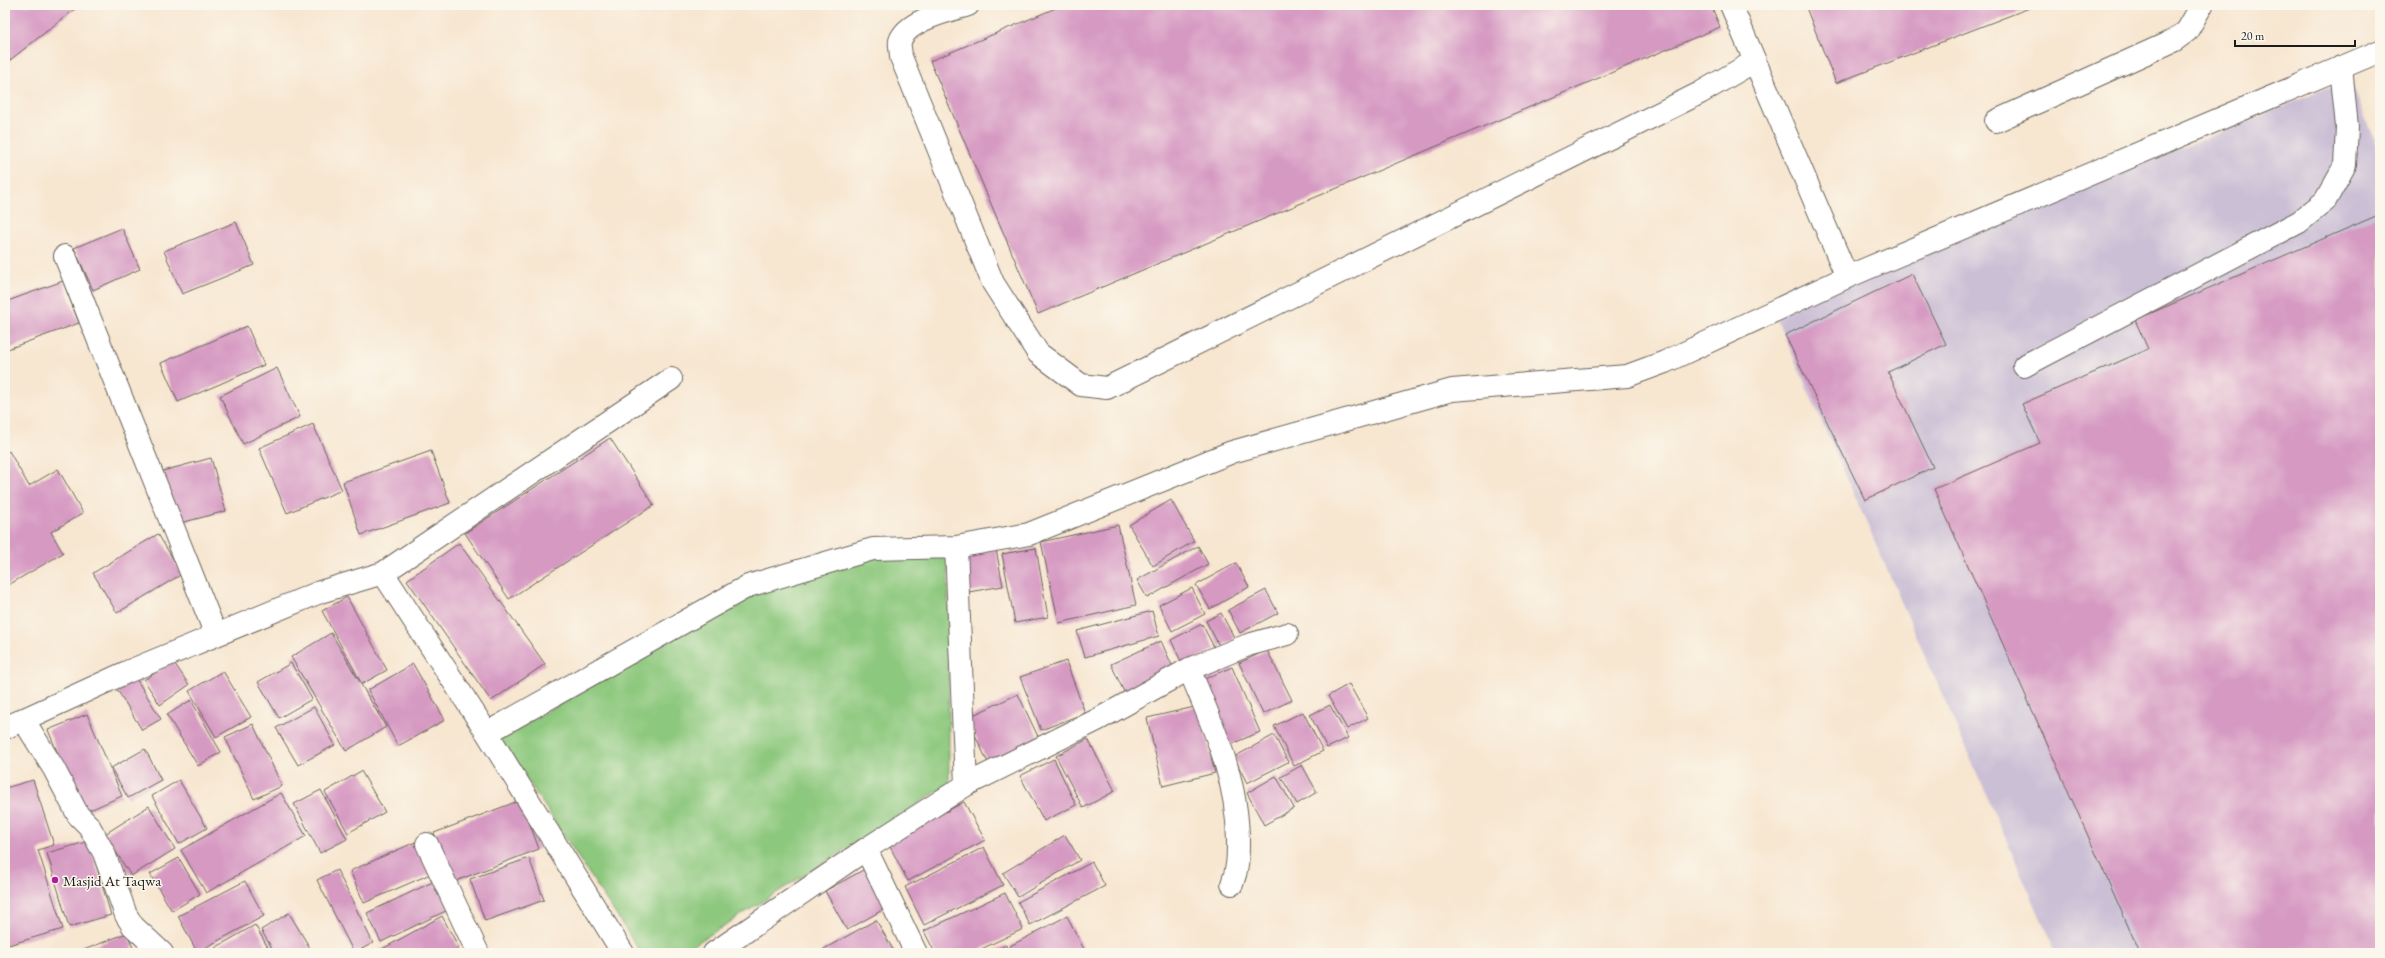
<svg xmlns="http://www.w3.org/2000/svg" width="2385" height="958" font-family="'EB Garamond',serif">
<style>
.industrial{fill:#cbbfd5}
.green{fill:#8cc87d;stroke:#54724c}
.building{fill:#d699c2}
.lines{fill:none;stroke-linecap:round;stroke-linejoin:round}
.lane-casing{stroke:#69635b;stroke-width:24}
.street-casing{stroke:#69635b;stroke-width:24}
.lane{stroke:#fff;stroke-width:22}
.street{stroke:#fff;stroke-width:22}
.poi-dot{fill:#b5179e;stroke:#fbf7ec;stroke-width:1.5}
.labels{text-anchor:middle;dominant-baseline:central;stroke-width:3;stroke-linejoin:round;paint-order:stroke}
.poi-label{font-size:15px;fill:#1c1c1c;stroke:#fbf7ec;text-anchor:start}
</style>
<rect width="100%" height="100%" fill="#fbf7ec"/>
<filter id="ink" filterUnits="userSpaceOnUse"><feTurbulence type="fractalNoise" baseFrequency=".025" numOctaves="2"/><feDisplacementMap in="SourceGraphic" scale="8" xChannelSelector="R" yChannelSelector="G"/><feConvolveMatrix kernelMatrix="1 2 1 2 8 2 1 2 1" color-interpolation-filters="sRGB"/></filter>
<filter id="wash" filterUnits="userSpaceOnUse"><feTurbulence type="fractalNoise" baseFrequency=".012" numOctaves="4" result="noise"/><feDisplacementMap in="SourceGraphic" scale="16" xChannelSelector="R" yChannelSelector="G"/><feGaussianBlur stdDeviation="0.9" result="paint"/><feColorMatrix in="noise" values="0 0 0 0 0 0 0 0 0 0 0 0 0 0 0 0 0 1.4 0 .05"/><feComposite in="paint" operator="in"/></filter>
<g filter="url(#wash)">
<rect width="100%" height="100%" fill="#f7e6d0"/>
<path class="industrial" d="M2350 79 2380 155V953H2056L1775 315Z"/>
<path class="green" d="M948 557 949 784 681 953H641L500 738 754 592 870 558Z"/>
<g id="blocks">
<path class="building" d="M5 5H80L5 64Z
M1063 5H1711L1720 27 1038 314 930 61Z
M1805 5H2037L1836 83Z
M2376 216 2380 225V953H2140L1934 489 2040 443 2022 404 2148 349 2135 320Z
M236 222 254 265 182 294 164 251Z
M122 228 140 269 93 290 74 248Z
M1912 274 1946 344 1888 372 1933 467 1865 500 1785 335Z
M63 281 79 323 5 350V302Z
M247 326 264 365 178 402 161 363Z
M277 368 300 417 243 444 220 396Z
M313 424 342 490 287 513 259 448Z
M610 438 654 505 509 599 465 533Z
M9 451 29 486 58 469 83 513 51 532 63 553 5 587V454Z
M431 451 450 503 361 535 343 482Z
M211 458 226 511 173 525 159 472Z
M1171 500 1194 541 1153 566 1129 525Z
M1118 525 1136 605 1059 623 1041 542Z
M158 534 182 574 117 613 93 573Z
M459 543 545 664 491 701 407 580Z
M1198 546 1208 564 1147 598 1137 580Z
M1036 548 1048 617 1015 623 1002 554Z
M996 549 1003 586 963 593 956 557Z
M1236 563 1249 587 1210 609 1196 585Z
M1192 588 1205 614 1172 631 1159 605Z
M1266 590 1278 613 1240 633 1228 610Z
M347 597 387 670 362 684 322 611Z
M1152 611 1159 636 1085 657 1077 631Z
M1221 613 1235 639 1220 647 1206 621Z
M1202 624 1215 649 1183 666 1171 640Z
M331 633 386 727 346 751 291 657Z
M1161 641 1175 672 1125 694 1111 664Z
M1267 650 1292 700 1263 714 1239 663Z
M173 661 189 685 160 705 144 680Z
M1066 661 1085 713 1041 730 1020 677Z
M291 663 312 699 279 718 258 682Z
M413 664 445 720 398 746 368 690Z
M1232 667 1260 732 1229 745 1200 681Z
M223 671 251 717 216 737 189 691Z
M134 675 161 719 142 730 115 686Z
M1349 684 1368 718 1347 729 1328 696Z
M1018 694 1041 743 990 767 967 718Z
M191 700 221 752 198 766 167 715Z
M1330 705 1348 738 1327 748 1310 715Z
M1199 706 1215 773 1163 786 1147 718Z
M314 707 335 745 298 765 276 728Z
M1303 712 1323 751 1294 766 1274 726Z
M87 714 122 796 83 813 48 730Z
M253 724 282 786 254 799 225 737Z
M1274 735 1288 762 1247 783 1234 757Z
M1088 739 1115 791 1083 808 1056 756Z
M145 749 161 780 128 798 111 768Z
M1054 759 1076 805 1044 821 1020 776Z
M1302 765 1317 792 1297 804 1281 777Z
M361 771 385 812 348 833 325 792Z
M1276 776 1294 808 1264 825 1247 793Z
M33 780 54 845 38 850 63 929 5 946V788Z
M179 780 207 828 179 844 152 796Z
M321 790 347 839 320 853 294 804Z
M281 793 306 836 206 893 181 850Z
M521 800 539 849 453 882 434 833Z
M964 802 985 840 908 881 888 843Z
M149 806 175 849 131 876 105 834Z
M1065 835 1080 860 1018 897 1003 873Z
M420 840 435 872 364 903 350 871Z
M89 841 111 915 69 927 47 853Z
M984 847 1003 885 924 925 905 887Z
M179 858 200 894 172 911 150 874Z
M529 858 544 900 485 921 470 879Z
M1092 862 1105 886 1030 925 1018 902Z
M865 869 886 908 847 930 825 891Z
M337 870 373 943 354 953 317 880Z
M437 880 450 909 381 942 367 913Z
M245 881 264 916 197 952 178 916Z
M1005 893 1023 929 973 953H935L924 931Z
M289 913 313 953H275L261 930Z
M442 916 459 948 450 953H375Z
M1067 916 1086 953H1014L1010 946Z
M876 920 895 953H824L822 950Z
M255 925 271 953H218L215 948Z
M127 933 135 953H76Z
M1006 945 1009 953H990Z"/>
</g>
</g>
<g filter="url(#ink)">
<use href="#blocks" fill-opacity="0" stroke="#69635b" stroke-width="1"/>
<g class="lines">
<defs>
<path id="lane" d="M968 5C949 11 907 20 900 41 899 45 901 52 901 57L993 283 1038 353 1081 385 1107 388 1700 93 1755 61
M1731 5 1847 277
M1996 121 2175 40 2187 31 2202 5
M2024 366 2299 222 2325 201 2345 165 2347 127 2341 67"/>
<path id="street" d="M65 256 216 635
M956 547 966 785
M383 573 487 733 623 953
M1189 669C1213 726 1238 779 1238 842 1238 857 1238 869 1232 884
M23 719 54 769 78 815 89 826 104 853 126 915 133 926 162 953
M5 728 127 672 320 592 383 573 671 379
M487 733 748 586 873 549 956 547 1029 534 1232 452 1452 390 1627 376 1665 362 1847 277 2380 51
M427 844 478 953
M866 849 916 953
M714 953 866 849 966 785 1097 720 1189 669 1248 645 1287 634"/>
</defs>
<use href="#lane" class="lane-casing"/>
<use href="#street" class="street-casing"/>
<use href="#lane" class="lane"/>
<use href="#street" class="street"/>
</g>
</g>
<circle class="poi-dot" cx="55" cy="880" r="4"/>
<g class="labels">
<g class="poi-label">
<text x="63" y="880">Masjid At Taqwa</text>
</g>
</g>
<rect width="2385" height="958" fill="none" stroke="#fbf7ec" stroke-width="20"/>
<path d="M2235 40v6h120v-6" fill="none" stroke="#1c1c1c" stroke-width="2"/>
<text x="2241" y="40" font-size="12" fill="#1c1c1c" stroke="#fbf7ec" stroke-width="3" paint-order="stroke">20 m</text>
</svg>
